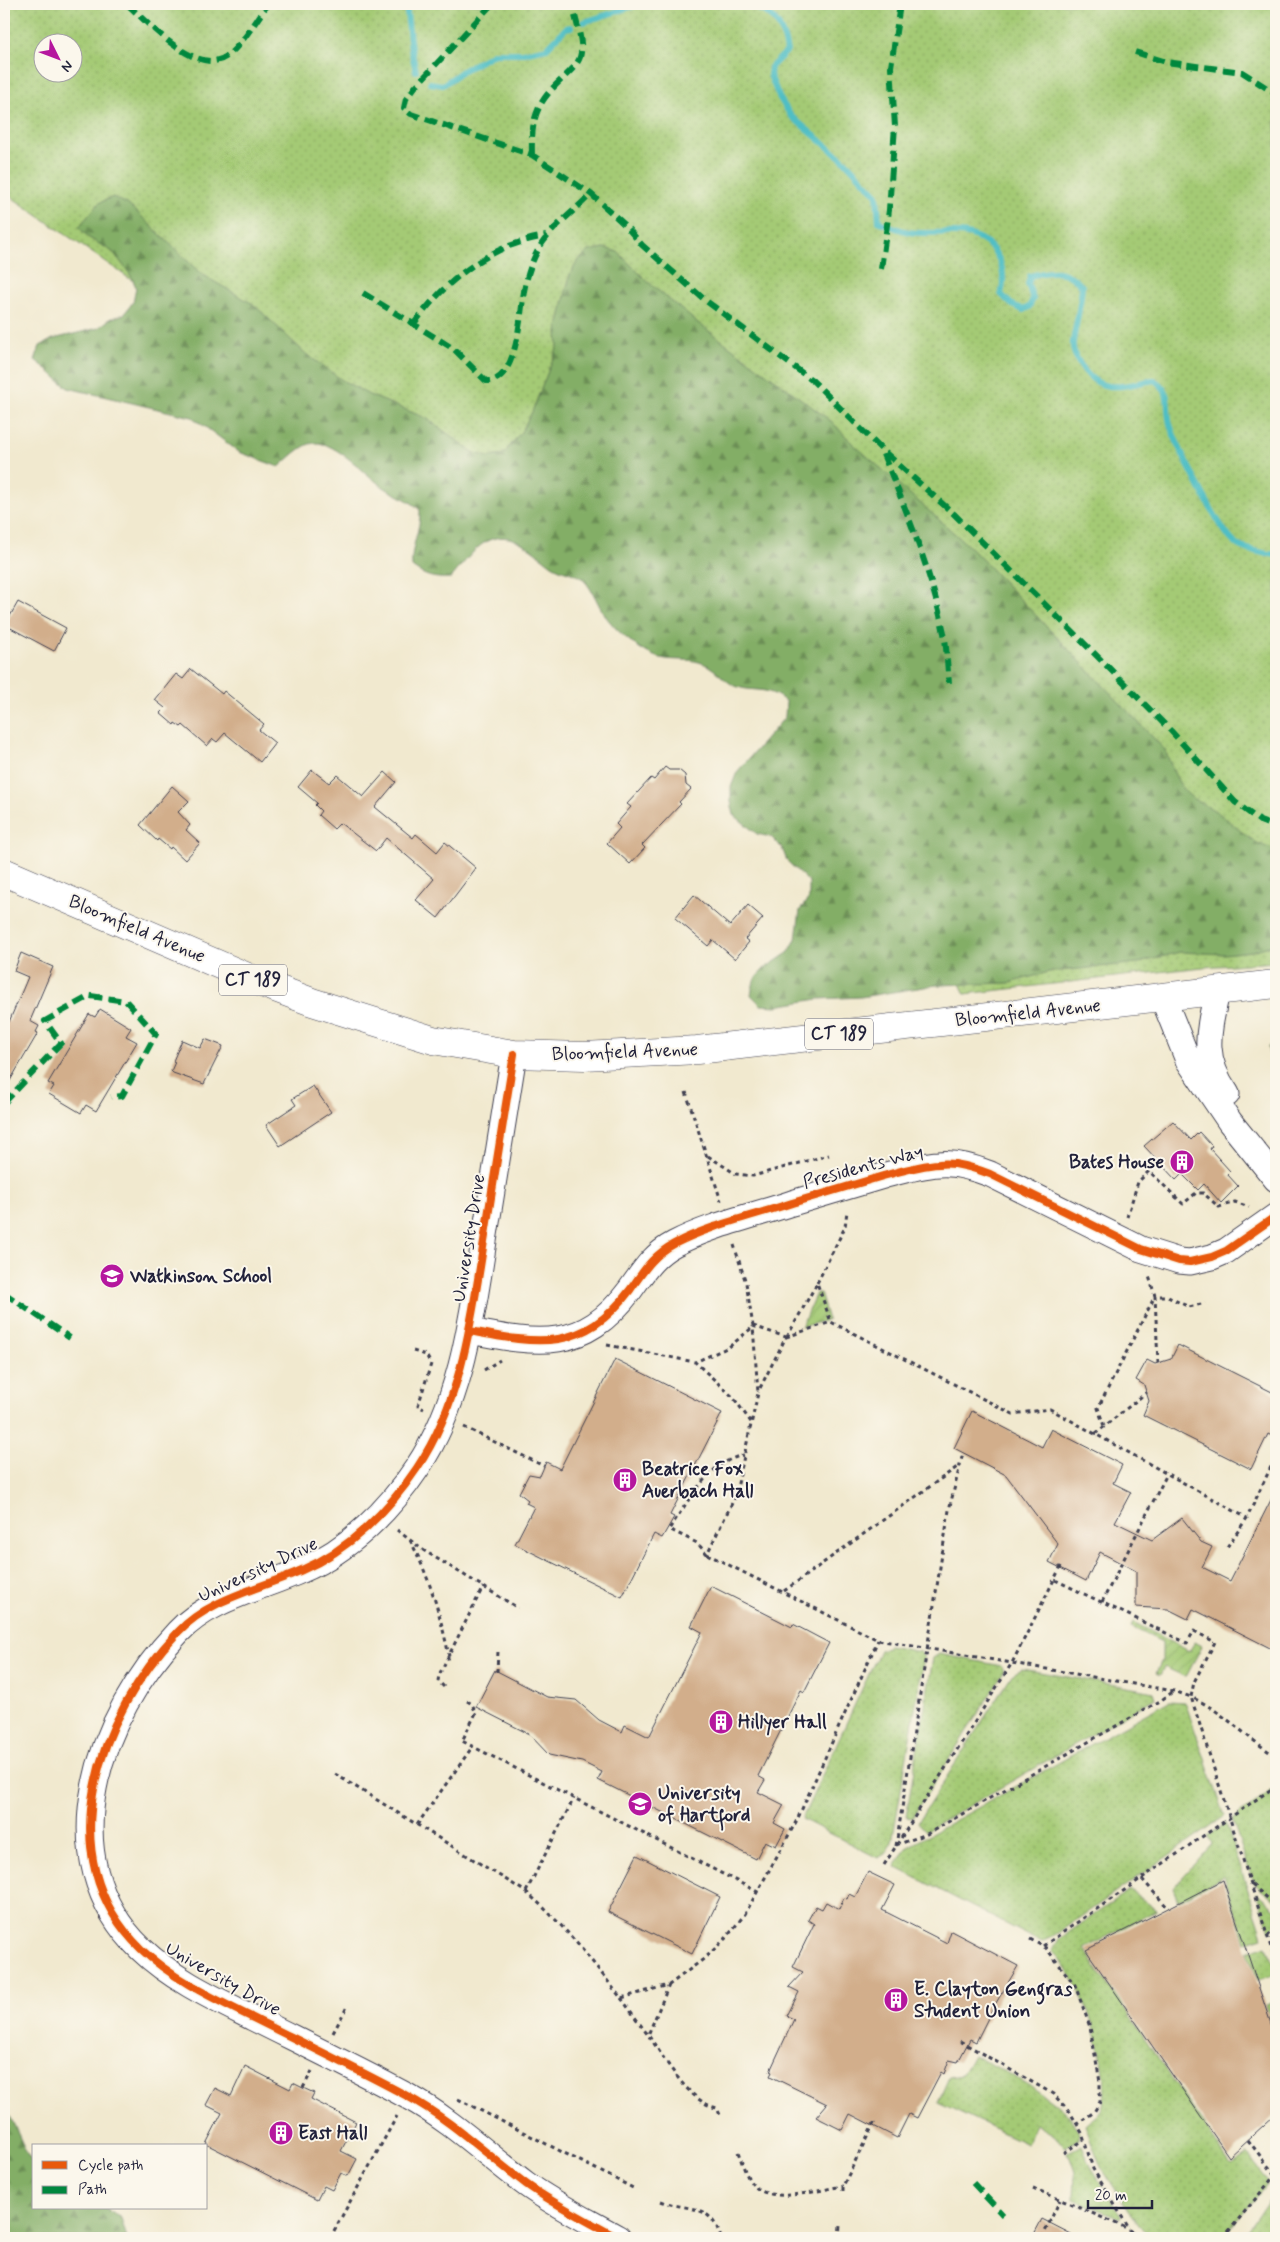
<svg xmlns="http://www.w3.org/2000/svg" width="1280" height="2242" font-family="Mynerve,sans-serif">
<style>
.grass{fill:url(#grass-dots);stroke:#637658;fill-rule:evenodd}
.forest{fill:url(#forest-firs);stroke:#526850}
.garden{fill:url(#garden-furrows);stroke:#637658}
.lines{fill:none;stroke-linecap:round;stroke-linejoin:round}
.stream{stroke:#50bec4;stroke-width:6}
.building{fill:#d2ae8b}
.street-casing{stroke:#414051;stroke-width:27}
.primary-casing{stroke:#414051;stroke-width:29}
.path{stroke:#414051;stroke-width:3;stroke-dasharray:4 4;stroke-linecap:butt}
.street{stroke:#fff;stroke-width:25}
.primary{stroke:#fff;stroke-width:28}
.quiet{stroke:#00873e;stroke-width:6;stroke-dasharray:12 6;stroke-linecap:butt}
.cycleway-casing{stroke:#fbf7ec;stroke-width:11}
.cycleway{stroke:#e8590c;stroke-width:8}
.labels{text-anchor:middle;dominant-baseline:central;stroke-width:4;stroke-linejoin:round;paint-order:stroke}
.shield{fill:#fbf7ec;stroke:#636270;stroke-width:1}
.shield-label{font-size:18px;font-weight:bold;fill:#22223b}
.street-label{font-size:19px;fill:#22223b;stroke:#fbf7ec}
.poi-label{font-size:19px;font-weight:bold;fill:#22223b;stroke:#fbf7ec;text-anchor:start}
</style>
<defs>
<pattern id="grass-dots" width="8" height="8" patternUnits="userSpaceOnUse" patternTransform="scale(1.25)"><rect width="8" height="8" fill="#a4ca75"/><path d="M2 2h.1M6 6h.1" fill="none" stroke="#8dad66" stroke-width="1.8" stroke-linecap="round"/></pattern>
<pattern id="forest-firs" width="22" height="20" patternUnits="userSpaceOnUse" patternTransform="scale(1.25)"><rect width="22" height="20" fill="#83ae66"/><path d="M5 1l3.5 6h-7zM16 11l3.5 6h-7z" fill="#6b8d55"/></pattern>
<pattern id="garden-furrows" width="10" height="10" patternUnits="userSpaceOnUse" patternTransform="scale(1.25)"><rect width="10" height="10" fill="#a4ca75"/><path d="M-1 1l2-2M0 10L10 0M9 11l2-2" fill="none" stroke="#8dad66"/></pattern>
</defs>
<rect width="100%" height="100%" fill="#fbf7ec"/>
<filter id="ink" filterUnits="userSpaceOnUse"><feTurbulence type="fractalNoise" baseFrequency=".02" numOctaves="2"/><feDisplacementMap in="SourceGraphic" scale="10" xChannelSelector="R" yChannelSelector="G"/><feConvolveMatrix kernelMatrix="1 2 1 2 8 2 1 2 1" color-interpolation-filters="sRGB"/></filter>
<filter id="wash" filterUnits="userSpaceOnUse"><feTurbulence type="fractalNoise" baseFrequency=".0096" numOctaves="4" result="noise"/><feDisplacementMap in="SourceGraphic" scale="20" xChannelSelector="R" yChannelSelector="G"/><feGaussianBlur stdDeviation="1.12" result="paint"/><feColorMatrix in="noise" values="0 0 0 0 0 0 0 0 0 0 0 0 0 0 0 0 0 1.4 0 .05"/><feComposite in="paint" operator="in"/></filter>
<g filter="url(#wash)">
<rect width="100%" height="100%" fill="#f1e9cf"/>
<path class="grass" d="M4 4H1276V962L1203 967 965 994 890 840 823 731 639 576 207 332 4 192ZM42 42H72V72H42Z
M889 1646 920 1652 924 1658 892 1842 885 1854 878 1858 802 1819 880 1650Z
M939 1654 1002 1666 1004 1672 912 1818 906 1817 933 1658Z
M1022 1669 1144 1690 1153 1692 1155 1698 926 1831 918 1822 1013 1673Z
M1169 1701 1185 1702 1225 1816 1052 1937 1041 1942 895 1867 906 1848Z
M1276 1788V1901L1253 1882 1232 1819Z
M1226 1823 1263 1936 1245 1942 1224 1876 1178 1901 1173 1888 1212 1844 1208 1836Z
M1130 1890 1157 1910 1084 1949 1231 2165 1248 2154 1268 2182 1222 2238H1154L1139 2226 1101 2167 1085 2125C1091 2119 1100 2115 1103 2105 1113 2067 1081 1976 1052 1951L1059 1939Z
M1257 1893 1276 1909V1924L1270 1931Z
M1267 1945 1276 1974 1258 1980 1248 1952Z
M1276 2001V2035L1266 2005Z
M973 2055C997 2068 1083 2108 1079 2139L1065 2147 1054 2135 1036 2124 1027 2144 938 2102 949 2077 962 2075Z
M1082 2145 1092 2169 1121 2216 1120 2218 1074 2199 1075 2172 1068 2152Z
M1276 2188V2238H1243L1274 2192Z"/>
<path class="forest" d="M113 197 127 204 138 213 201 274 253 304 306 354 342 380 369 395 426 418 473 452 488 457 503 455 521 432 532 412 558 346 557 332 570 274 578 261 589 251 604 248 618 252 648 282 694 320 831 421 851 442 972 549 1165 750C1170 763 1175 777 1183 789 1193 802 1209 805 1221 815 1238 827 1254 847 1276 849V944L1252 951 1224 954 1180 952 1139 963 1049 972 1009 983 937 985 861 997 818 999 776 1006 761 1005 751 995 754 980 764 969 789 952 796 939 800 910 809 898V882L787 861 782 848 771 837 757 834 734 815 731 802V787L737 772 785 717 786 702C766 684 752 694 733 685 721 678 714 666 699 662 685 658 669 662 654 656 636 648 613 629 603 612 596 601 591 585 580 577 572 572 561 571 552 565 536 554 516 531 492 539 476 544 462 566 451 578 435 579 425 577 412 567 410 547 421 530 420 510 409 499 397 496 385 488 367 477 336 441 314 443 302 444 288 460 279 467L239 452 192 417 68 388C56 379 47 368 35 360L40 346 53 339 98 328 110 319 124 314 133 302 136 287 130 274 113 252 89 238 79 227 99 203Z
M1276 1043V1075L1271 1062 1268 1047Z
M4 2106 10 2116 28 2156 34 2164V2208H104L121 2218 127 2238H4Z"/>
<path class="garden" d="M816 1293H820L828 1320 801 1327Z
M1133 1622 1189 1651 1195 1642 1202 1646 1186 1677 1164 1667 1160 1675 1156 1673 1162 1660V1642L1131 1627Z"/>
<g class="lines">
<path class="stream" d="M406 4 411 49 416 71
M746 4C773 12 782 23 787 51L771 67 770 75 779 97 791 116 846 162 877 195 879 222C889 225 899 230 909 232 927 235 955 230 971 235 997 243 1008 269 1001 294L1011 304 1023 310 1029 307 1033 299 1028 284 1030 276C1053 270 1065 268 1082 286 1081 305 1076 323 1073 342 1072 351 1076 357 1080 364 1099 396 1122 386 1154 380 1173 392 1165 404 1170 424 1175 442 1221 534 1236 544 1246 551 1264 553 1276 555
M584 22 640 4
M430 83 443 85 464 70 495 53H523L547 48 566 28 571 27"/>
</g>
<g id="blocks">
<path class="building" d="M18 602 66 628 54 651 5 625Z
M191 669 222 694 224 691 264 724 259 730 275 743 260 762 225 733 217 742 213 739 207 746 183 725 181 727 175 723 174 725 160 713 165 708 155 700 176 674 183 679Z
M665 767 669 770H679L685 775 686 785 691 789 679 802 681 804 642 845 645 848 630 864 607 843 620 828 616 824 631 807 627 804 651 778 654 780Z
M312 770 329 783 337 775 363 797 385 772 396 782 375 807 413 838 416 834 437 852 445 842 476 868 438 918 416 900 434 879 386 838 376 851 340 823 334 829 318 815 321 811 315 805 317 803 298 787Z
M172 786 189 801 178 812 190 825 186 830 200 843 185 860 171 847 170 849 158 839 157 841 140 825Z
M694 895 730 926 748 905 763 918 745 939 749 942 735 959 713 940 708 946 675 918Z
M21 953 53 967 30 1021 39 1026 36 1032 38 1033 4 1091V1018L9 1022 28 977 14 971Z
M100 1009 131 1028 126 1036 137 1042 96 1111 86 1105 81 1113 49 1094 54 1086 48 1083 89 1014 95 1017Z
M205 1039 223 1046 204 1084 173 1073 171 1071 175 1062 173 1061 182 1040 200 1048Z
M313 1086 331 1112 280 1146 266 1125 296 1105 292 1099Z
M1173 1121 1191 1140 1199 1132 1212 1146 1210 1149 1230 1171 1227 1174 1238 1186 1221 1203 1204 1184 1198 1190 1182 1174 1176 1180 1144 1146Z
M1178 1345 1276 1394V1438L1268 1434 1251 1469 1143 1415 1149 1401 1144 1385 1136 1380 1147 1360 1155 1364 1171 1359Z
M615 1359 722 1413 670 1515 674 1517 662 1538 654 1534 622 1597 515 1544 534 1507 526 1503 528 1500 519 1493 529 1474 540 1476 546 1462 560 1469Z
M972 1411 1042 1447 1051 1429 1122 1465 1113 1483 1131 1492 1115 1522 1152 1540 1182 1518 1201 1542 1212 1547 1202 1567 1230 1581 1276 1490V1651L1193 1609 1188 1619 1168 1609 1136 1607V1571L1100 1552 1086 1581 1049 1562 1058 1544 1006 1475 954 1448Z
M711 1586 792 1627 793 1624 829 1643 804 1692 801 1690 758 1776 765 1780 758 1792 784 1805 774 1823 785 1829 776 1846 765 1841 756 1859 598 1780 602 1772 582 1762 549 1755 529 1734 476 1707 495 1670 547 1697 576 1700 599 1720 622 1732 625 1725 649 1737 702 1632 691 1626Z
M637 1855 720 1897 692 1954 608 1912Z
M868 1872 895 1885 882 1910 947 1943 951 1931 1018 1966 993 2008 976 2042 970 2039 958 2062 949 2060 944 2074 941 2072 917 2118 909 2114 897 2138 850 2114 842 2130 816 2117 827 2104 770 2076 772 2072 770 2071 794 2019 787 2016 799 1992 789 1987 803 1972 793 1967 814 1924 808 1920 816 1906 822 1909 826 1902 839 1909 844 1898 847 1899 849 1894 855 1897Z
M1223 1880 1276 2039V2114L1229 2157 1086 1950Z
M245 2066 290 2089 293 2083 303 2088 314 2093 311 2099 356 2122 341 2151 357 2159 348 2176 341 2173 332 2190 324 2186 317 2200 206 2144 222 2113 206 2105 215 2088 231 2096Z
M1042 2219 1079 2238H1032Z"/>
</g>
</g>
<g filter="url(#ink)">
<use href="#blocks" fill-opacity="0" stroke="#414051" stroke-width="1"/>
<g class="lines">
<defs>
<path id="street" d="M1217 992C1208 1033 1201 1058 1227 1094
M1163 998 1188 1060 1230 1122 1276 1179
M514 1054C504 1116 494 1179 484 1241 472 1318 462 1401 417 1468 389 1510 349 1550 302 1570 260 1589 210 1598 178 1632 99 1715 46 1857 141 1949 172 1979 215 1999 253 2018 305 2044 357 2069 407 2096 451 2120 486 2154 526 2184 555 2205 588 2221 618 2238
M470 1331C538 1344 583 1353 630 1290 643 1272 653 1255 674 1244 710 1225 753 1216 792 1203 822 1194 853 1185 883 1176 901 1171 920 1165 939 1164 956 1162 974 1168 990 1174L1141 1249 1179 1261 1190 1262 1212 1257 1226 1251 1276 1216"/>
<path id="primary" d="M4 872 259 982 312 1002 433 1040 514 1054 584 1056 697 1050 1276 984"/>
</defs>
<use href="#street" class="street-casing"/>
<use href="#primary" class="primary-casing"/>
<path class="path" d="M686 1092 721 1201
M708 1156 736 1174 753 1176 829 1155
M1127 1217 1138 1182 1149 1171 1183 1204 1196 1193H1203L1219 1207 1235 1202 1249 1207
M734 1245 746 1283 753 1326 758 1393 735 1497 707 1554 697 1543 669 1529C689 1501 708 1462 744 1455
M817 1283 845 1227 847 1211
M753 1326 786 1337 758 1392
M786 1337 831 1322 1013 1414 1050 1409 1247 1518
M787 1337 817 1283 831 1322
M607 1345 695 1362
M413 1351 426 1355 431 1364 418 1406 424 1409
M1158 1363 1155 1296H1166L1189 1307 1205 1303
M484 1370 500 1360
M751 1422 733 1397 695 1362 729 1347 753 1327
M1104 1426 1098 1408 1155 1296 1149 1276
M464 1427 544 1466
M1095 1434 1147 1392
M397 1530 423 1550 518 1608
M410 1540C430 1578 440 1614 449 1656
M1227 1547 1247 1518 1276 1456
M707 1554 878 1640 1174 1691 1191 1697 1276 1963
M1055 1580 1187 1643 1194 1631 1215 1642 1194 1682 1191 1697C1223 1711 1246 1738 1276 1756
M784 1591 960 1465
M1102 1602 1167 1474
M497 1672 498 1651
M444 1687 438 1681 439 1675 483 1587
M467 1701 472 1704 476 1713 462 1741 758 1892
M335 1774 526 1892C563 1923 591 1960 621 1998L669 1985 705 1958 726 1938 745 1914 797 1820 878 1640
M417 1825 473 1746
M896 1845 927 1834 1160 1701 1174 1691
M896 1846 949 1510 963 1453
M884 1865 1012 1663 1062 1564
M1142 1879 1168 1908
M1252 1885 1276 1905
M526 1892 574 1798
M1268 1936 1276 1926
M1030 1939 1046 1948 1075 1985 1090 2027 1100 2082V2102L1094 2112 1077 2124
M1043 1946 1276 1786
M669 1985 648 2035C665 2058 688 2102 717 2108L720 2115
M621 1998 648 2035
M333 2033 348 2005
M960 2041 1053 2094 1070 2112 1082 2133 1093 2169 1130 2230 1142 2238
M303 2088 312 2071
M458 2099 635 2189
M1248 2140 1275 2175
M738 2152C742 2162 745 2173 750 2181 766 2207 818 2190 843 2186
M1063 2153 1084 2140
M1033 2188 1129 2229
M843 2191V2186L875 2121
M661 2201C691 2212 710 2202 721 2238
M330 2238 397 2116
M839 2238 840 2225
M1042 2238 1060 2200
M1223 2238 1276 2174"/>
<use href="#street" class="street"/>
<use href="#primary" class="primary"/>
<path class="quiet" d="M127 4C147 22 198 78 227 56 242 45 257 19 268 4
M492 4 415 87 406 99 404 108 411 114 532 155 591 194 625 225 642 245 705 300 813 381 881 449 954 514 1109 668 1171 731 1235 802 1260 821 1276 827
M1135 52 1166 62 1242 72 1276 94
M532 155C531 121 535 104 561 80 568 73 577 66 580 57 585 42 574 19 573 4
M881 269 889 210 895 126 891 67 900 4
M363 293 454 349 486 381C519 384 520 308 525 286 528 273 532 261 538 250 550 228 574 212 591 194
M413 325C446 280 489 245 546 236
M883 454C907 512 931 571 944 633 947 649 947 666 949 683
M4 1103 61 1043 45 1021 90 996 126 1001 156 1034 122 1096 111 1097
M4 1293 70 1338
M973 2183 1003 2215
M1028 2238H1029"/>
<defs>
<path id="cycleway" d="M514 1054C504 1116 494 1179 484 1241 472 1318 462 1401 417 1468 389 1510 349 1550 302 1570 260 1589 210 1598 178 1632 99 1715 46 1857 141 1949 172 1979 215 1999 253 2018 305 2044 357 2069 407 2096 451 2120 486 2154 526 2184 555 2205 588 2221 618 2238
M470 1331C538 1344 583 1353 630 1290 643 1272 653 1255 674 1244 710 1225 753 1216 792 1203 822 1194 853 1185 883 1176 901 1171 920 1165 939 1164 956 1162 974 1168 990 1174L1141 1249 1179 1261 1190 1262 1212 1257 1226 1251 1276 1216"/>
</defs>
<use href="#cycleway" class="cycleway-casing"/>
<use href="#cycleway" class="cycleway"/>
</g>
</g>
<defs>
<symbol id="building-disc" viewBox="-11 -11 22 22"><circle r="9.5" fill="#b5179e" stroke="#fbf7ec"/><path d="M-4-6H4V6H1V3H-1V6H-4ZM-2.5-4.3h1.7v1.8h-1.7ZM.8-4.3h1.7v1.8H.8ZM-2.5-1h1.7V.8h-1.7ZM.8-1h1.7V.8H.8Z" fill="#fff"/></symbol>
<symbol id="school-disc" viewBox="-11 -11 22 22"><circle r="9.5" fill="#b5179e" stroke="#fbf7ec"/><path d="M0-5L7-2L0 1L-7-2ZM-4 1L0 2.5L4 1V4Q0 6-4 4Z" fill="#fff"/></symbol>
<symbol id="university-disc" viewBox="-11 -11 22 22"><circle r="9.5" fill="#b5179e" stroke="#fbf7ec"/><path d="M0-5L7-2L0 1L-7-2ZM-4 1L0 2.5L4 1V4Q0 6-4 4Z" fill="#fff"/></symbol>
</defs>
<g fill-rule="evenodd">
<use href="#building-disc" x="1168" y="1148" width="28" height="28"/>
<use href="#school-disc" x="98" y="1262" width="28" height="28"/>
<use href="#building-disc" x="611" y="1466" width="28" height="28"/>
<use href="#building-disc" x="707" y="1708" width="28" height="28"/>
<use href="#university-disc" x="626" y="1790" width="28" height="28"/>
<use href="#building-disc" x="882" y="1986" width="28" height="28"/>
<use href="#building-disc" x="267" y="2119" width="28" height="28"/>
</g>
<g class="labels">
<g class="shield">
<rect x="219" y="964.5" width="68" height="31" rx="4"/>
<rect x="805" y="1018.5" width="68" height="31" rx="4"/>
</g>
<g class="shield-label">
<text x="253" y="980">CT 189</text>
<text x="839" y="1034">CT 189</text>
</g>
<g class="street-label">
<text transform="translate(137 929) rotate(23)">Bloomfield Avenue</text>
<text transform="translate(1028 1013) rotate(-6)">Bloomfield Avenue</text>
<text transform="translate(625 1052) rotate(-2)">Bloomfield Avenue</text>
<text transform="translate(863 1167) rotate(-15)">Presidents Way</text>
<text transform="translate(469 1238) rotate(-81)">University Drive</text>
<text transform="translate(258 1570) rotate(-25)">University Drive</text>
<text transform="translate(223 1979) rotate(30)">University Drive</text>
</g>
<g class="poi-label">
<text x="1164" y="1162" text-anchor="end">Bates House</text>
<text x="130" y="1276">Watkinson School</text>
<text x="642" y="1469">Beatrice Fox<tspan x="642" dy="22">Auerbach Hall</tspan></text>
<text x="738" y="1722">Hillyer Hall</text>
<text x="658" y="1793">University<tspan x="658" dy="22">of Hartford</tspan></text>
<text x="914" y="1989">E. Clayton Gengras<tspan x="914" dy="22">Student Union</tspan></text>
<text x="298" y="2133">East Hall</text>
</g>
</g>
<rect width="1280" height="2242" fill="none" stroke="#fbf7ec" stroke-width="20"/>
<rect x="32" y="2144" width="175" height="65" fill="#fbf7ec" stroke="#a4a2a5"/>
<rect x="42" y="2161" width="25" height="8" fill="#e8590c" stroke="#a4a2a5"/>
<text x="78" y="2170" font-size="15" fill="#22223b">Cycle path</text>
<rect x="42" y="2186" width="25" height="8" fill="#00873e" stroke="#a4a2a5"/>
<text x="78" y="2194" font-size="15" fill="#22223b">Path</text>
<g transform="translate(58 58) rotate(132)"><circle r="24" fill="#fbf7ec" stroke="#a4a2a5"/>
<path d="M0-4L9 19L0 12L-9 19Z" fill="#b5179e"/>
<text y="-8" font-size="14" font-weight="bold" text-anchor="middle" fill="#22223b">N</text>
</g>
<path d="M1088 2200v8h64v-8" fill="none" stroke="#22223b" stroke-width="2.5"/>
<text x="1095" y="2200" font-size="15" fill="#22223b" stroke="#fbf7ec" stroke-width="4" paint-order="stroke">20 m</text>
</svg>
